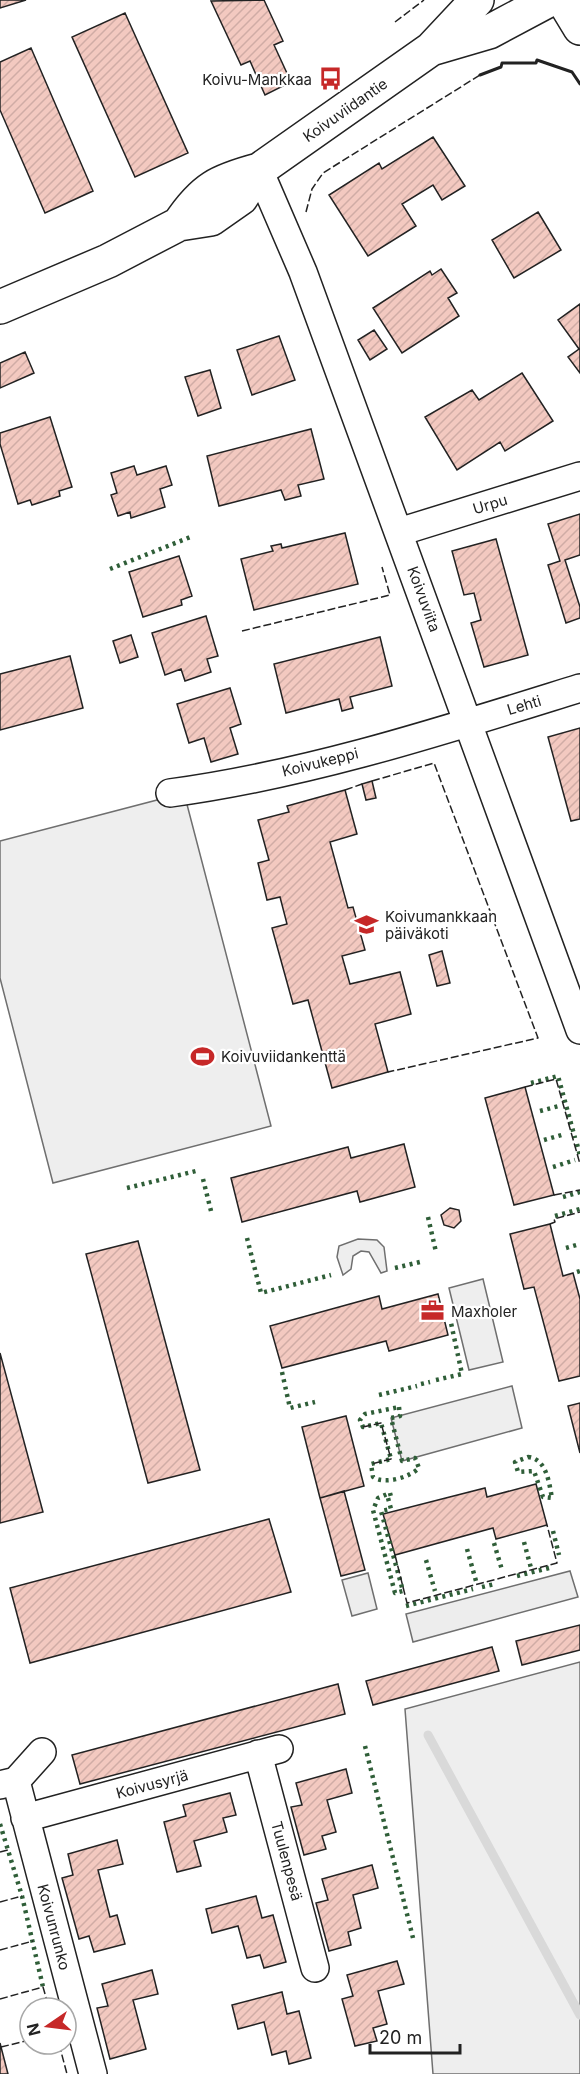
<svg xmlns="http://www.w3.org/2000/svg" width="580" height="2074" font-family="Inter,sans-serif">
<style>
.green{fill:#eee;stroke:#6f6f6f;stroke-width:1.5}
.parking{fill:#ededed;stroke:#6f6f6f;stroke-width:1.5}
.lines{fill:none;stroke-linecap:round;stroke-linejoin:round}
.stream{stroke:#d9d9d9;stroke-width:9}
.building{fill:url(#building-hatch);stroke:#222;stroke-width:1.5}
.minor-casing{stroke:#222;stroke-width:30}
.tertiary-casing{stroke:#222;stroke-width:36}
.secondary-casing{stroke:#222;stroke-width:36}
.minor{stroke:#fff;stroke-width:27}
.tertiary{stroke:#fff;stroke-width:33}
.secondary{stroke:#fff;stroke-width:33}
.hedge{stroke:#2f5e38;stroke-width:4.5;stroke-dasharray:3 4.5;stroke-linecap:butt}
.fence{stroke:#222;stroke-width:1.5;stroke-dasharray:8 3;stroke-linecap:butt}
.wall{stroke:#222;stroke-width:3}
.labels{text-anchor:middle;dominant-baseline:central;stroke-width:4.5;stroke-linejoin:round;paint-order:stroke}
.poi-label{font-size:15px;fill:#222;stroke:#fff;text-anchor:start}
.street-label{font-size:15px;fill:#222;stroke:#fff}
</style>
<defs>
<pattern id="building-hatch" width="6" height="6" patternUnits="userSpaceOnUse" patternTransform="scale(1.5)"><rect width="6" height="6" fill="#f3c9c0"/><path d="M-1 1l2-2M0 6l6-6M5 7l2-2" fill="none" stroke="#d0aca5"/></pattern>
</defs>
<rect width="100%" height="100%" fill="#fff"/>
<path class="green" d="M184 793 271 1126 53 1183 0 978V841Z
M358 1239 377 1240 384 1247 387 1271 381 1273 369 1252 361 1251 353 1256 351 1269 343 1275 337 1257 339 1246Z
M483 1279 503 1362 469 1370 449 1288Z
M512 1386 522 1428 402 1461 391 1418Z
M580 1662V2074H433L405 1709Z"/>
<path class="parking" d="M570 1571 578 1597 413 1642 406 1614Z
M368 1573 377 1609 352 1616 342 1580Z"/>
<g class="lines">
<path class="stream" d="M428 1735 580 2015"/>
</g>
<path class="building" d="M0 0H26L0 8Z
M264 0 283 41 274 45 291 82 265 95 250 61 241 65 211 1Z
M125 13 188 153 135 177 72 37Z
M31 48 93 191 45 213 0 110V62Z
M433 137 465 186 442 200 433 185 402 204 416 226 368 256 329 195 379 163 382 169Z
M538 212 561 250 514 278 492 240Z
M441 269 457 293 448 298 459 316 402 353 373 308 430 271 432 275Z
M580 304V373L568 357 579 349 558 320Z
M374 330 387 349 370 360 358 340Z
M279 336 295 380 252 395 237 350Z
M25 352 34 373 0 388V363Z
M210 370 221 408 198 416 185 377Z
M522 373 553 421 505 451 500 442 457 470 425 417 472 390 479 400Z
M50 417 72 487 59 491 60 496 32 505 30 500 18 504 0 444V433Z
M311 429 324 479 298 485 301 496 285 500 281 490 219 506 207 456Z
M134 466 137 475 166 466 172 485 160 489 165 507 131 518 130 512 118 516 111 495 117 493 111 473Z
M580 514V555L565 560 580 607V618L566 623 548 565 560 561 548 524Z
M345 533 358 584 254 610 241 559 273 551 271 546 281 544 282 548Z
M496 539 528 655 484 667 471 623 481 620 474 593 464 595 452 551Z
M179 556 192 596 181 600 182 605 143 617 129 572Z
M206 616 218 656 207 659 211 672 185 681 181 669 165 675 152 633Z
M131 635 138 657 120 663 113 641Z
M380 637 392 686 350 697 353 708 342 711 339 699 286 713 274 664Z
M70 656 83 708 0 730V674Z
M230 688 241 724 230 728 238 754 211 762 204 738 189 743 177 704Z
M580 728V819L571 821 548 737Z
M372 781 376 798 366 800 362 784Z
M345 790 357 834 330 842 348 908 353 907 365 950 342 956 350 984 400 972 411 1014 375 1024 388 1072 332 1088 308 1000 293 1004 272 928 287 924 280 897 267 900 258 863 269 860 258 820 289 812 287 806Z
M442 951 450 983 437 986 429 955Z
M525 1087 554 1195 514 1205 485 1098Z
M404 1144 415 1187 360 1202 357 1191 242 1222 231 1178 348 1147 351 1158Z
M450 1208 459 1210 461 1221 454 1228 444 1225 441 1215Z
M550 1224 563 1276 573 1273 580 1299V1376L559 1381 534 1287 524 1289 510 1234Z
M138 1241 200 1470 148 1483 86 1254Z
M438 1294 448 1335 389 1351 386 1341 282 1368 270 1326 379 1296 382 1309Z
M0 1353 43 1512 0 1523Z
M580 1403V1453L568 1406Z
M346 1416 364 1486 320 1498 302 1427Z
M536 1484 547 1525 496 1539 493 1528 395 1555 383 1514 485 1488 487 1497Z
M344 1491 365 1570 341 1576 320 1498Z
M269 1519 291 1592 30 1663 10 1588Z
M580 1625V1650L522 1665 516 1641Z
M492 1647 499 1671 373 1705 366 1681Z
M338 1684 345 1714 80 1784 72 1755Z
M346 1769 352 1793 327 1800 336 1832 322 1836 326 1849 304 1855 291 1807 302 1805 296 1783Z
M230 1793 236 1815 223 1818 227 1832 194 1841 201 1866 177 1872 164 1822 186 1816 183 1805Z
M117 1840 123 1864 98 1870 110 1917 117 1915 125 1944 94 1952 89 1936 79 1939 62 1878 73 1875 68 1854Z
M372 1865 378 1888 353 1895 361 1928 348 1932 351 1945 329 1951 316 1903 328 1900 322 1879Z
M256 1896 262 1918 273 1915 286 1962 264 1968 260 1955 247 1958 238 1926 212 1933 206 1909Z
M397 1961 404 1984 378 1991 387 2024 373 2028 377 2041 355 2046 342 1999 353 1996 347 1975Z
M152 1970 158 1994 133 2000 146 2049 110 2059 97 2008 108 2006 102 1984Z
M282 1992 287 2014 299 2011 311 2058 289 2064 286 2051 272 2055 264 2022 238 2029 232 2005Z
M0 2043 1 2047 8 2074H0Z"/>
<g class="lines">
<defs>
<path id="minor" d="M259 170 303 272 580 1030
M399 532 580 476
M170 793C310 774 445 730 580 688
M258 1754 315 1968
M16 1781 93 2074
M0 1785 16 1781 42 1752
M25 1818 279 1749"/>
<path id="tertiary" d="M431 49 489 32 549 0
M179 224C203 188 218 181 259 170L431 49 477 0
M0 307 108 261 179 224 211 219 241 198 259 170"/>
<path id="secondary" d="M563 0 580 28"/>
</defs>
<use href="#minor" class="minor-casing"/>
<use href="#tertiary" class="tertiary-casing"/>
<use href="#secondary" class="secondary-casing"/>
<use href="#minor" class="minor"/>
<use href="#tertiary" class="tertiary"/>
<use href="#secondary" class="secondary"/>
<path class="hedge" d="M110 569 193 536
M531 1083 558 1076 575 1138
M540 1111 559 1106
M544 1140 565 1134
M577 1144 580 1156
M553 1167 575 1160
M203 1179 212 1215
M127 1188 196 1171
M563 1197 580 1192
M555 1216 580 1209
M428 1217 436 1252
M247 1238 261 1293 331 1275
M566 1248 580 1244
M395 1268 420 1262
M577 1272 580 1271
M282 1372 290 1408 315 1402
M436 1380 462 1374 451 1323
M421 1384 430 1382
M379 1395 417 1386
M399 1407 400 1416 391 1418 402 1461 415 1458 419 1468C410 1477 385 1485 373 1477L371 1464 391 1459 381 1423 363 1427 360 1420 365 1414Z
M528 1457C547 1459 549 1483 552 1498L543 1497 534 1471 518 1472 515 1462Z
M390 1493 391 1497 388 1498 391 1509 381 1511 403 1591 395 1593 373 1510 378 1498Z
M553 1531 559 1555
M524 1542 531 1568
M494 1543 502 1570
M467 1549 476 1581
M426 1560 435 1591
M517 1576 553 1567
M482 1587 495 1584
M406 1606 473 1589
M365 1746 413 1938
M0 1824 22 1896 43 1987"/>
<path class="fence" d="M395 22 424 0
M306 212 312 189 323 173 480 75
M242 631 390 595 382 567
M372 781 434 763 538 1038 388 1072
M345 790 362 784
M525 1087 556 1079 580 1164
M554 1195 580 1190
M550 1224 555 1222 554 1219 580 1212
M363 1427 381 1423 391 1459 371 1464
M395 1555 407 1603 557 1563 547 1525
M0 1852 8 1850
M0 1902 22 1896
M0 1950 33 1941
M0 1999 43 1987 49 2008
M59 2044 67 2074
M1 2047 30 2040"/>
<path class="wall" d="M480 75 501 67 502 63H536L537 60 572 72 580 84"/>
</g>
<defs>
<symbol id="bus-bare" viewBox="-9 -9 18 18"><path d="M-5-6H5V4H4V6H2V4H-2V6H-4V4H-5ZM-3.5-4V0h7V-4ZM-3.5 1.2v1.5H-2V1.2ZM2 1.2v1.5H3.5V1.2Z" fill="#c62828" stroke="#fff" stroke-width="2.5" paint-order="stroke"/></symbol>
<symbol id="school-bare" viewBox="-9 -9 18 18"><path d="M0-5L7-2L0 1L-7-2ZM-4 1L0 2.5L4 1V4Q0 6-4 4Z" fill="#c62828" stroke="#fff" stroke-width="2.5" paint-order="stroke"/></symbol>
<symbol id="stadium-bare" viewBox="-9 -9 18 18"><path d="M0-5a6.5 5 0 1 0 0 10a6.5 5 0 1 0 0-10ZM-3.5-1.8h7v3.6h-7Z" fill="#c62828" stroke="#fff" stroke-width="2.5" paint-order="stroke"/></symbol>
<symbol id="office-bare" viewBox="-9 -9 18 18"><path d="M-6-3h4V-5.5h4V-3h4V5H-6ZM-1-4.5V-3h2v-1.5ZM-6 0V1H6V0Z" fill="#c62828" stroke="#fff" stroke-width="2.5" paint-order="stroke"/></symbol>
</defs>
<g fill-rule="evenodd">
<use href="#bus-bare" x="314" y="62" width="33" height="33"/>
<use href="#school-bare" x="350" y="908" width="33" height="33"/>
<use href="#stadium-bare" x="186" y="1040" width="33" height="33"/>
<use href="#office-bare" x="416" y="1294" width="33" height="33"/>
</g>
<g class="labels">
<g class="poi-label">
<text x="312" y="79" text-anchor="end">Koivu-Mankkaa</text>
<text x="385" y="916">Koivumankkaan<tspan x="385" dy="17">päiväkoti</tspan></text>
<text x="221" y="1056">Koivuviidankenttä</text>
<text x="451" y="1311">Maxholer</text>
</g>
<g class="street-label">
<text transform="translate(345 110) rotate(-35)">Koivuviidantie</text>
<text transform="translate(490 504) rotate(-17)">Urpu</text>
<text transform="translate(424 599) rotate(70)">Koivuviita</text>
<text transform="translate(524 705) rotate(-17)">Lehti</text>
<text transform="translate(320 762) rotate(-14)">Koivukeppi</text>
<text transform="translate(152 1784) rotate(-15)">Koivusyrjä</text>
<text transform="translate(287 1861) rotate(75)">Tuulenpesä</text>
<text transform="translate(54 1927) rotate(75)">Koivunrunko</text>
</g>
</g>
<g transform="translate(48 2026) rotate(256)"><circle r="28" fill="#ffffff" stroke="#a7a7a7" stroke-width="1.5"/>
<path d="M0-4.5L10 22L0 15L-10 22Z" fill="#c62828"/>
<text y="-9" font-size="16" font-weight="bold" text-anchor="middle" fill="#222222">N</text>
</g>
<path d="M370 2044v9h90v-9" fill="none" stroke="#222222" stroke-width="3"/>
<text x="379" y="2044" font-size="18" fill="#222222" stroke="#ffffff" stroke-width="4.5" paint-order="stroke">20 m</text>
</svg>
